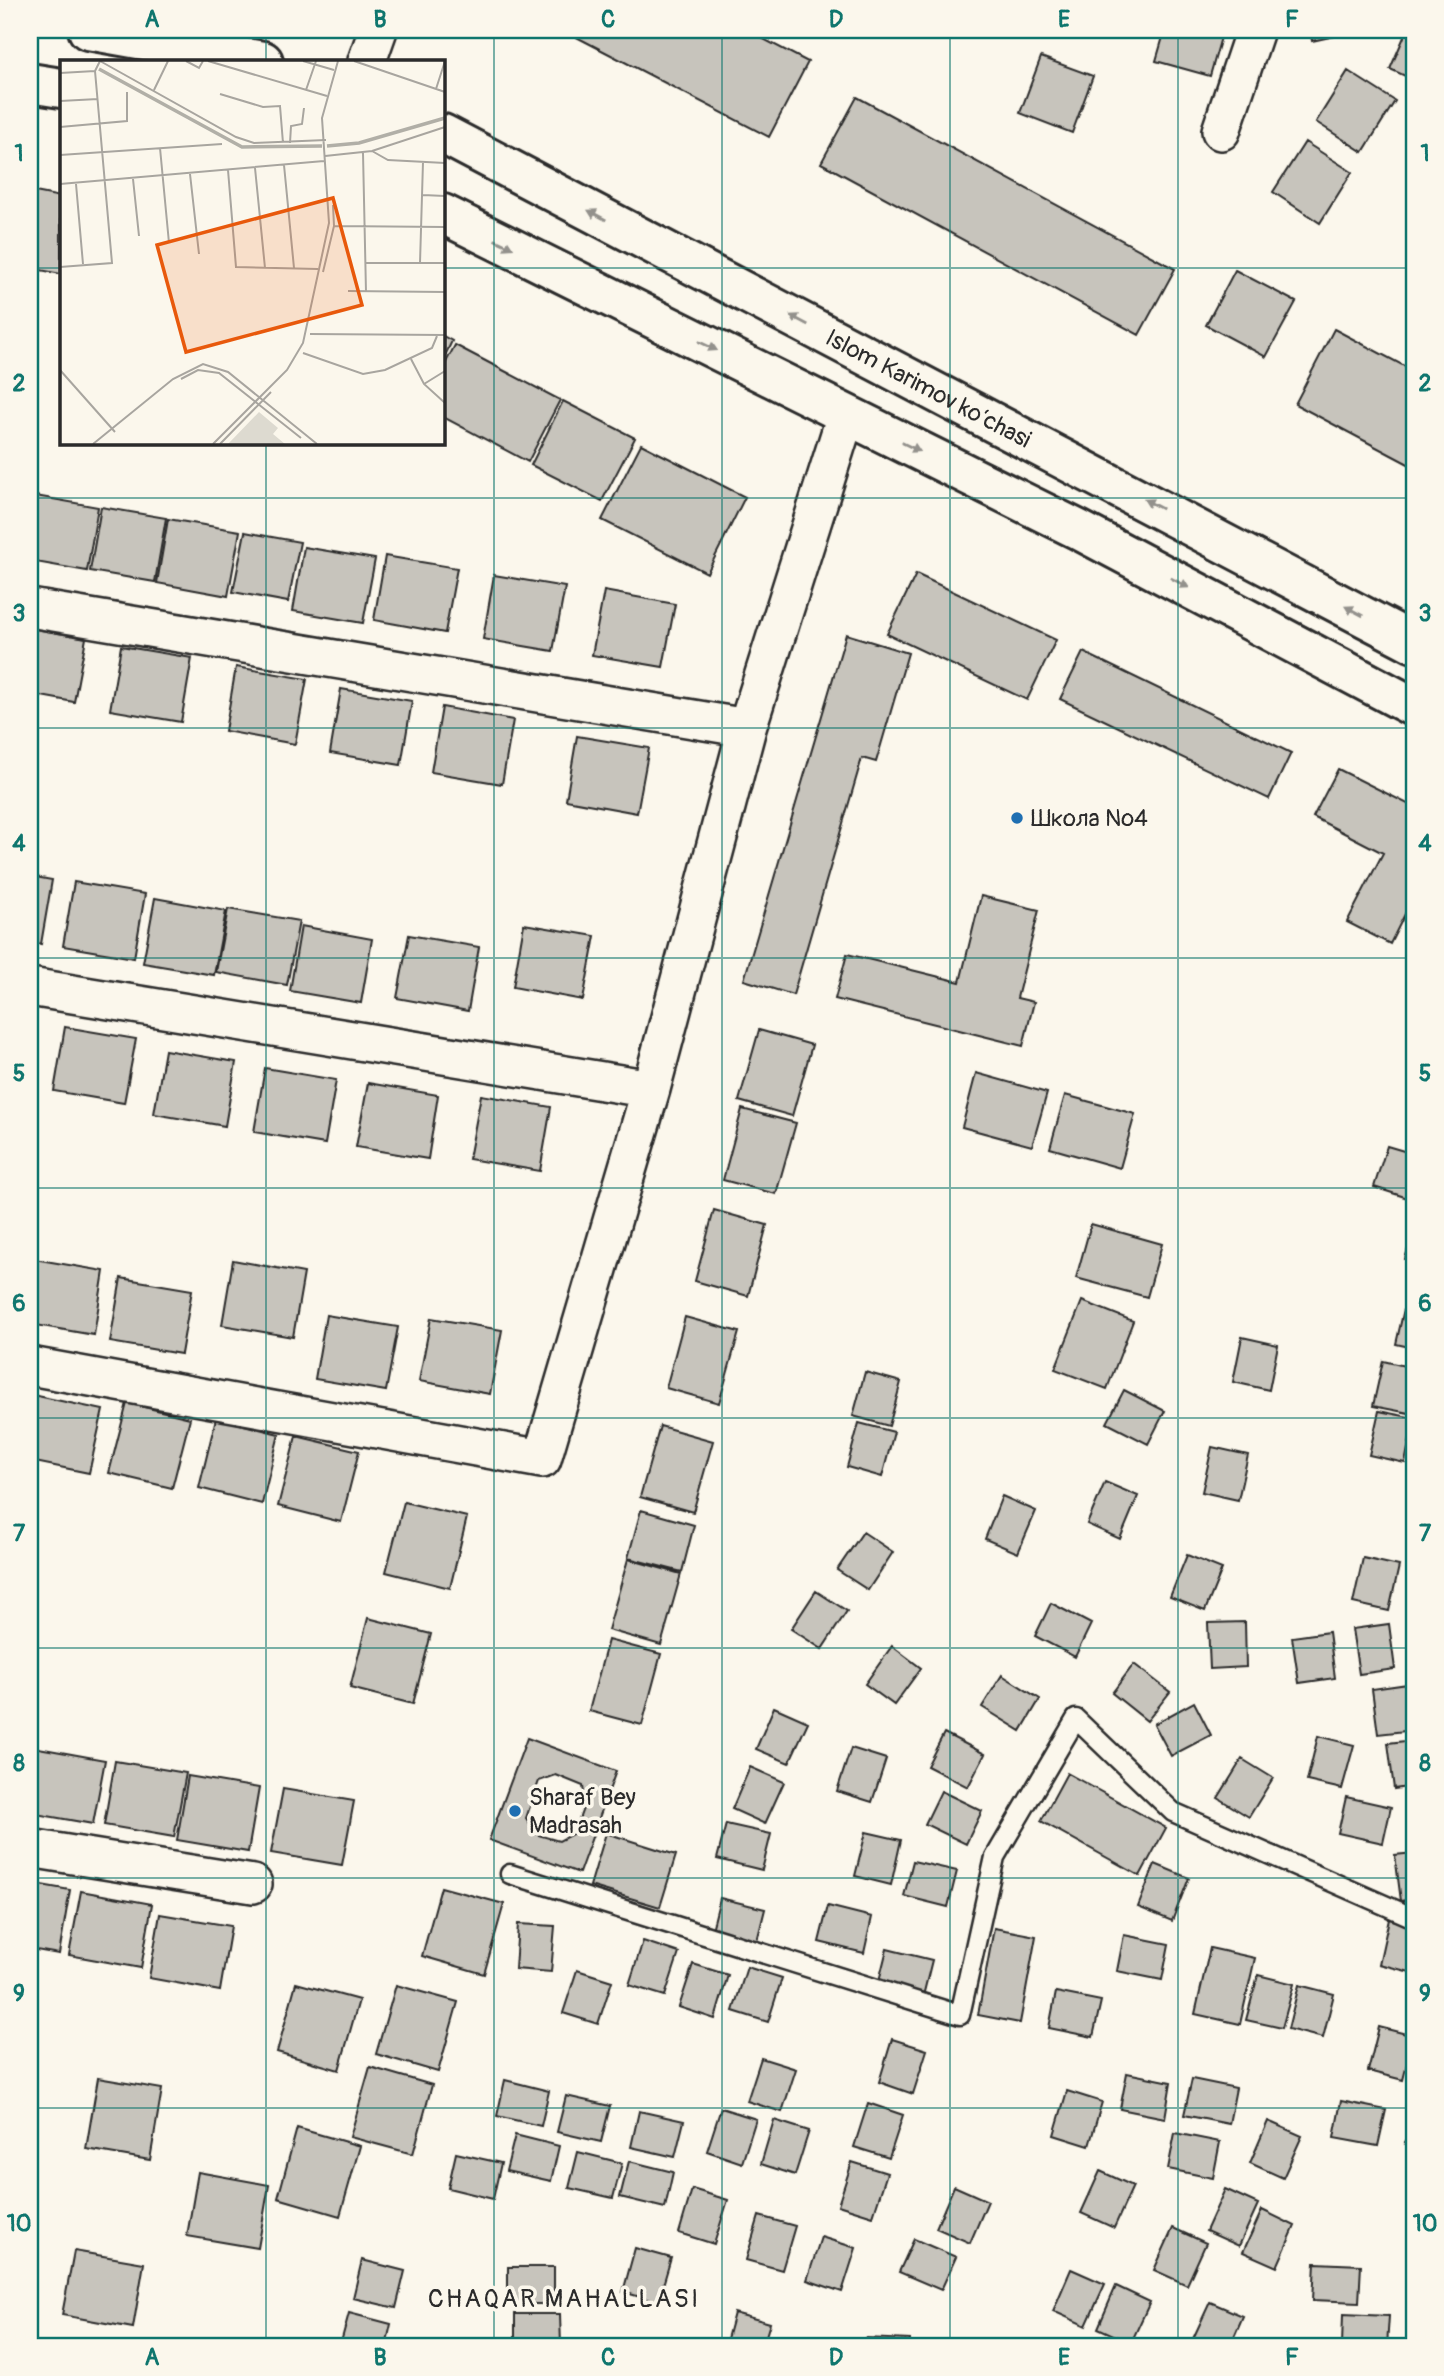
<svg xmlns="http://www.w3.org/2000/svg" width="1444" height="2376" font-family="Pangolin,sans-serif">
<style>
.building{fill:#c7c4bc;stroke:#2b2b2b;stroke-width:2;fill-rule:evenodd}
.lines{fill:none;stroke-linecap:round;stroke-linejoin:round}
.service-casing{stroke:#2b2b2b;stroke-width:23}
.minor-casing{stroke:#2b2b2b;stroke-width:42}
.primary-casing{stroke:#2b2b2b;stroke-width:44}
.service{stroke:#fbf7ec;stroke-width:18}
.minor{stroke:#fbf7ec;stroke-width:37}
.primary{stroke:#fbf7ec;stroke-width:38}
.oneway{fill:#93918c}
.grid{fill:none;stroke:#0f766e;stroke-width:2;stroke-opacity:0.55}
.poi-dot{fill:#1f6fb2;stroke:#fbf7ec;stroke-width:2.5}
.labels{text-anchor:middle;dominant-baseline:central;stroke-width:7;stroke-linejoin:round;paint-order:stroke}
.street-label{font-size:24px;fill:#2b2b2b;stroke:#fbf7ec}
.poi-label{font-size:24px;fill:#2b2b2b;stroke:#fbf7ec;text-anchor:start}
.neighbourhood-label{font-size:26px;letter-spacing:2px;fill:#2b2b2b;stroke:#fbf7ec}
.inset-river{fill:none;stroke:#b1afa7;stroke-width:3.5}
.inset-road{fill:none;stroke:#a8a59f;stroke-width:2}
.view{fill:#e8590c;fill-opacity:0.15;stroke:#e8590c;stroke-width:3.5}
.inset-edge{fill:none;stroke:#2b2b2b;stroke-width:3.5}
.neatline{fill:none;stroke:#0f766e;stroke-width:2.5}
.grid-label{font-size:23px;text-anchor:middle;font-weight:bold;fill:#0f766e}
</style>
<rect width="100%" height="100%" fill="#fbf7ec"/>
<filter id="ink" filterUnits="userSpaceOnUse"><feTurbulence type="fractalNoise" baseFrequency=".0143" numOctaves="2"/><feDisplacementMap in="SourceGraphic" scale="14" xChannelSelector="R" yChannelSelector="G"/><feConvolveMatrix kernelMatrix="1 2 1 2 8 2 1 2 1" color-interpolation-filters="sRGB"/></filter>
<g filter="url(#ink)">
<path class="building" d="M563 30H746L808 62 769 137Z
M1165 30H1223L1210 76 1156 61Z
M1310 30H1362L1312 41Z
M1407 30H1414V80L1390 69Z
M1041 57 1093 76 1072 133 1020 113Z
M1348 71 1395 101 1363 152 1316 122Z
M857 97 1175 269 1139 335 821 163Z
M1305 142 1352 172 1320 223 1273 192Z
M30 191 61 197V274L30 268Z
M1235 270 1296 302 1266 357 1206 325Z
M1334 329 1414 371V467L1295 404Z
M443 336 452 341 443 360Z
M455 345 560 400 528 462 443 417V368Z
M563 401 635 438 602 501 531 465Z
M641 444 745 497 707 573 602 520Z
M30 495 98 507 87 571 30 561Z
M101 507 166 518 155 582 90 571Z
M168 519 240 531 228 596 157 583Z
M245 532 300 542 288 602 233 592Z
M304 547 375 559 363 623 293 611Z
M385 556 457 568 445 633 374 620Z
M916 574 1056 640 1027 700 887 634Z
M494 575 565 587 553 651 483 639Z
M604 591 675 604 663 667 592 655Z
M30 628 86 638 74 702 30 694Z
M846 634 908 653 876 762 862 758 793 995 744 980Z
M121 646 192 658 181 722 110 710Z
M1083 652 1291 753 1269 799 1060 699Z
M236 667 307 679 295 744 225 731Z
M341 689 412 701 401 765 330 753Z
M442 707 513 720 502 784 431 772Z
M577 736 649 748 637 813 566 800Z
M1338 769 1414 807V896L1390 944 1347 922 1383 853 1313 817Z
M30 876 52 880 41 944 30 942Z
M74 882 145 894 134 958 63 946Z
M981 896 1039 910 1017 998 1034 1002 1023 1046 835 999 847 954 960 982Z
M155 898 226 911 214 975 143 963Z
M228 909 299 921 287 985 216 972Z
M524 924 595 936 583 1000 513 987Z
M301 926 372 939 361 1003 290 991Z
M409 935 479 947 468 1011 397 998Z
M65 1027 136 1039 124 1103 54 1091Z
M759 1030 812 1045 792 1116 739 1101Z
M165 1050 236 1062 225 1126 154 1114Z
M265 1068 336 1080 325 1144 254 1132Z
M976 1073 1047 1093 1032 1146 962 1127Z
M368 1083 438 1095 428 1159 356 1147Z
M481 1095 551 1107 540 1171 469 1159Z
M1065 1095 1135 1114 1120 1168 1050 1148Z
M742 1109 796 1123 776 1194 723 1180Z
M1387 1146 1414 1154V1200L1374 1187Z
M714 1210 767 1225 748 1296 695 1281Z
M1091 1224 1162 1244 1147 1297 1076 1278Z
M1414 1228V1262L1405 1259Z
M34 1259 104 1271 94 1335 30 1324V1282Z
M233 1260 304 1273 293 1337 222 1325Z
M121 1278 192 1290 181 1354 110 1342Z
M1406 1300 1414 1301V1348L1396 1344Z
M1082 1301 1133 1321 1107 1389 1055 1369Z
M326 1315 398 1327 386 1391 315 1379Z
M685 1317 739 1332 719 1403 666 1388Z
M431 1318 502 1330 490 1394 419 1381Z
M1242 1337 1278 1345 1269 1390 1233 1382Z
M1383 1361 1414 1368V1390L1409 1413 1373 1406Z
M865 1372 901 1382 889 1426 853 1416Z
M1124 1390 1165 1411 1148 1444 1107 1423Z
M33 1395 103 1410 89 1473 30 1461V1408Z
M127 1403 190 1418 172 1488 109 1473Z
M1379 1411 1414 1418 1405 1463 1369 1455Z
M216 1418 279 1434 262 1504 199 1488Z
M859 1423 894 1432 882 1477 847 1467Z
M660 1426 713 1441 693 1512 640 1497Z
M296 1436 359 1451 341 1522 278 1506Z
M1212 1447 1248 1455 1238 1500 1202 1492Z
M1105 1482 1138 1496 1120 1539 1087 1524Z
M1002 1496 1036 1511 1018 1553 985 1539Z
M404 1502 467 1517 450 1588 386 1572Z
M641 1510 694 1525 682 1572 628 1558Z
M863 1532 893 1552 868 1590 837 1570Z
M1187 1555 1222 1569 1205 1611 1170 1597Z
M1363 1558 1399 1566 1389 1611 1353 1603Z
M628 1559 681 1574 661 1645 608 1630Z
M816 1591 847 1611 822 1649 791 1629Z
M1051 1603 1091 1624 1075 1657 1035 1636Z
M368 1618 431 1634 413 1704 350 1688Z
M1245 1622 1246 1667 1210 1669 1208 1623Z
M1389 1624 1395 1669 1359 1674 1352 1629Z
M1329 1632 1335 1678 1299 1683 1292 1637Z
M608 1640 661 1654 642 1725 589 1711Z
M892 1646 921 1668 894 1705 865 1684Z
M1134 1664 1170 1692 1147 1721 1112 1693Z
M1002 1675 1040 1699 1021 1731 982 1707Z
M1408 1684 1414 1730 1378 1734 1372 1689Z
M1194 1702 1211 1735 1171 1756 1154 1724Z
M774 1707 808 1722 789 1763 756 1749Z
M944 1733 985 1754 968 1787 927 1766Z
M1318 1736 1354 1745 1342 1789 1307 1781Z
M527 1738 616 1771 579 1873 489 1840ZM556 1775 583 1786 585 1803 574 1833 559 1841 538 1835 526 1818 539 1781Z
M1414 1740V1786L1394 1789 1388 1743Z
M33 1747 105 1760 93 1824 30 1813V1768Z
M851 1748 886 1759 872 1802 837 1791Z
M1242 1759 1273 1778 1249 1817 1218 1798Z
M115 1761 186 1773 174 1837 104 1825Z
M750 1767 784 1782 765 1824 732 1809Z
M1067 1773 1166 1828 1140 1876 1041 1821Z
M188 1776 259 1788 248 1852 177 1840Z
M283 1789 354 1801 342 1865 271 1853Z
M941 1791 982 1811 966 1844 925 1824Z
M1346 1797 1391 1807 1383 1843 1338 1833Z
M726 1824 771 1834 762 1870 717 1859Z
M866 1832 901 1840 891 1885 855 1876Z
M606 1833 676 1855 660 1907 590 1886Z
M1414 1853V1899L1401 1901 1395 1855Z
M913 1861 957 1871 948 1907 904 1896Z
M1155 1864 1189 1878 1172 1921 1138 1907Z
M30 1883 70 1890 59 1954 30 1949Z
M441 1887 504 1904 484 1974 422 1956Z
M81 1891 152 1904 141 1968 69 1955Z
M720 1898 765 1909 756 1945 711 1934Z
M828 1906 872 1917 864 1953 819 1942Z
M160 1914 231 1926 220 1991 149 1978Z
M1389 1919 1414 1926V1973L1379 1964Z
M518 1924 555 1926 551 1972 515 1969Z
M994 1928 1036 1936 1020 2023 978 2015Z
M1124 1935 1169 1944 1162 1980 1117 1971Z
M643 1941 679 1953 665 1996 629 1985Z
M1210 1948 1255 1958 1240 2024 1195 2014Z
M887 1949 932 1960 923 1996 878 1985Z
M693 1964 728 1975 715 2019 679 2007Z
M747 1967 782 1978 768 2022 733 2011Z
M577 1970 612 1981 598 2024 563 2013Z
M1258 1975 1294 1984 1282 2028 1246 2020Z
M296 1983 359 2000 339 2070 277 2052Z
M396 1985 458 2002 438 2072 376 2054Z
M1299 1985 1334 1994 1323 2038 1288 2029Z
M1056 1992 1101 2001 1093 2037 1049 2028Z
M1379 2027 1414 2036 1403 2080 1368 2071Z
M892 2039 927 2050 913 2094 879 2082Z
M761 2058 796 2069 782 2112 747 2101Z
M370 2067 432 2085 413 2154 350 2137Z
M1127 2073 1171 2082 1165 2118 1120 2109Z
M98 2078 162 2089 150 2160 86 2149Z
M1192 2079 1236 2088 1229 2124 1184 2115Z
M505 2080 549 2091 541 2126 497 2116Z
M1067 2091 1102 2102 1089 2146 1054 2135Z
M566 2096 610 2106 601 2142 557 2132Z
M1341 2101 1386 2110 1378 2146 1334 2138Z
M868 2103 903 2115 889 2158 854 2147Z
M721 2108 756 2119 742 2163 707 2151Z
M639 2111 684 2121 675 2157 631 2147Z
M774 2120 809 2131 795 2175 761 2164Z
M1268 2121 1302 2136 1283 2178 1250 2163Z
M297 2128 360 2146 340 2216 278 2198Z
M1414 2130V2151L1404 2143Z
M1175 2133 1220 2142 1213 2178 1168 2169Z
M515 2135 559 2146 551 2181 506 2171Z
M578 2152 622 2163 613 2198 569 2188Z
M456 2153 501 2163 493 2199 448 2188Z
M629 2161 673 2172 665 2208 620 2197Z
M852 2162 887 2173 873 2216 838 2205Z
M1100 2171 1133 2186 1114 2228 1081 2213Z
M198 2172 269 2185 258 2248 187 2236Z
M954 2186 988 2201 970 2243 936 2228Z
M692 2189 728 2200 714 2244 679 2233Z
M1225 2189 1258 2204 1239 2246 1206 2231Z
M1262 2210 1295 2226 1277 2267 1243 2252Z
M759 2216 795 2226 782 2270 746 2260Z
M1173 2228 1206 2243 1187 2285 1154 2270Z
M821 2237 856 2248 842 2292 807 2280Z
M914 2239 956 2257 941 2290 899 2272Z
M635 2248 671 2258 658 2302 623 2292Z
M74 2251 144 2263 133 2328 62 2315Z
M362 2260 405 2271 396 2308 353 2298Z
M1315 2263 1361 2265 1359 2302 1313 2300Z
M508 2267H554V2304H508Z
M1071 2269 1105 2284 1086 2326 1053 2311Z
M1116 2286 1150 2302 1131 2343 1098 2328Z
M1210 2302 1243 2316 1230 2346H1198L1191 2343Z
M349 2313 391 2324 386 2346H340Z
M734 2313 770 2323 763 2346H725Z
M515 2314H560L561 2346H515Z
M1343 2314 1389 2316 1387 2346H1342Z
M865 2338 910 2340V2346H864Z"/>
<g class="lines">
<defs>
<path id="service" d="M510 1874 960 2015 995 1857 1076 1719 1173 1812 1414 1918"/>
<path id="minor" d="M367 61 378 30
M1221 131 1255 30
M30 608 747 728
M30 987 651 1089
M30 1366 542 1459 651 1089 747 728 846 415
M30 1848 253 1884"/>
<g id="primary">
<path d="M88 30 263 61"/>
<path d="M30 83 61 88"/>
<path id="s1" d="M443 134 1414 643"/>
<path d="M443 214 1079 530 1414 707"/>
</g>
</defs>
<use href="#service" class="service-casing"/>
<use href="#minor" class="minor-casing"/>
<use href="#primary" class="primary-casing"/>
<use href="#service" class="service"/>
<use href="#minor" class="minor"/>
<use href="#primary" class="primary"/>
</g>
<defs><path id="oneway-solid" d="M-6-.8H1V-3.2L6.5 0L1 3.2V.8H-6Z" transform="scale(1.75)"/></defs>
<g class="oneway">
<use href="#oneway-solid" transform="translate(597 215) rotate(-152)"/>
<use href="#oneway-solid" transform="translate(504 244) rotate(26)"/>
<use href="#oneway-solid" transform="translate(799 320) rotate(-152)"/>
<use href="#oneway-solid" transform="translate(708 346) rotate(26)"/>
<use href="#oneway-solid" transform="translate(911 447) rotate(26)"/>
<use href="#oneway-solid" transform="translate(1153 504) rotate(-152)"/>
<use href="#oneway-solid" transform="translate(1180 583) rotate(28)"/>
<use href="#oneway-solid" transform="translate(1354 611) rotate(-152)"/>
</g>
</g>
<path class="grid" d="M266 30V61M494 30V2346M722 30V2346M950 30V2346M1178 30V2346M30 268H61M443 268H1414M266 443V2346M30 498H1414M30 728H1414M30 958H1414M30 1188H1414M30 1418H1414M30 1648H1414M30 1878H1414M30 2108H1414"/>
<g class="poi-dot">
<circle cx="1017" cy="818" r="7"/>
<circle cx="515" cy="1811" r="7"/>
</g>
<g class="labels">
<g class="street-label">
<text stroke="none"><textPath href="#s1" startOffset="548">Islom Karimov ko‘chasi</textPath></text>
</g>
<g class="poi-label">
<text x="1031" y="818">Школа №4</text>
<text x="529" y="1797">Sharaf Bey<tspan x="529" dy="28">Madrasah</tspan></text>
</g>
<g class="neighbourhood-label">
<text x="564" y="2299">CHAQAR MAHALLASI</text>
</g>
</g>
<g transform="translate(60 60)">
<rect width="385" height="385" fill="#fbf7ec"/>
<path d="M199 352 218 368 213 374 225 384H168Z" fill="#dddad0"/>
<path class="inset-river" d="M39 9 182 87 262 86M267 86 299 83 385 58"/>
<path class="inset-road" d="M40 1 176 77 194 83 266 80M126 1 139 8 143 1M148 1 267 36M243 1 274 10M294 1 385 32M0 13 35 11M376 29 385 1M94 30 108 1M246 30 256 1M160 34 203 47 220 46 223 83M0 41 38 39M0 67 67 61V32M230 83 231 66 242 64 244 48M100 88 109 183M312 91 328 100 385 103M303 93 306 232M0 95 162 84M265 96 312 91 385 67M224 105 234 208M195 108 205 208M168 110 176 207 258 209M130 114 139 194M73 119 79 176M0 124 264 101M16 124 23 204M363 135 385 136M274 166 385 167M306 203H385M360 203 363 102M0 207 52 203 35 11 40 1M263 212 274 166 273 145M288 231 385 232M250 274 385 275M243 293 303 314 325 310 372 288 377 276M351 299 364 324 385 343M0 310 55 372M121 319 138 310 159 313 241 378M364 324 385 311M33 384 113 319 143 304 168 312 257 384M153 384 227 310 243 283 269 163 262 58 278 1M160 384 211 332"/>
<path class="view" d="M273 138 302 245 126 292 97 185Z"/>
<rect width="385" height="385" class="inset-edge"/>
</g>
<rect width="1444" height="2376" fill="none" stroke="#fbf7ec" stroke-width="77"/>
<rect x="38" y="38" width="1368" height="2300" class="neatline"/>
<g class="grid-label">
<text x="152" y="27">A</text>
<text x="380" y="27">B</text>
<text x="608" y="27">C</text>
<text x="836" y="27">D</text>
<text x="1064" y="27">E</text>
<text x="1292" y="27">F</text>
<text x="19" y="161">1</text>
<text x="1425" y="161">1</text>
<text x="19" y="391">2</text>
<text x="1425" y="391">2</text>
<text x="19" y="621">3</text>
<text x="1425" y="621">3</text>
<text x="19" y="851">4</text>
<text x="1425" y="851">4</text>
<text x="19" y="1081">5</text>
<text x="1425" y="1081">5</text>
<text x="19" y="1311">6</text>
<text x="1425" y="1311">6</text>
<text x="19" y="1541">7</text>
<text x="1425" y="1541">7</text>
<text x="19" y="1771">8</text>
<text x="1425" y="1771">8</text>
<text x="19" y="2001">9</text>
<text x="1425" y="2001">9</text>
<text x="19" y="2231">10</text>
<text x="1425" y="2231">10</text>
<text x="152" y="2365">A</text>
<text x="380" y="2365">B</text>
<text x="608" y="2365">C</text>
<text x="836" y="2365">D</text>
<text x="1064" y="2365">E</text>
<text x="1292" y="2365">F</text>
</g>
</svg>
